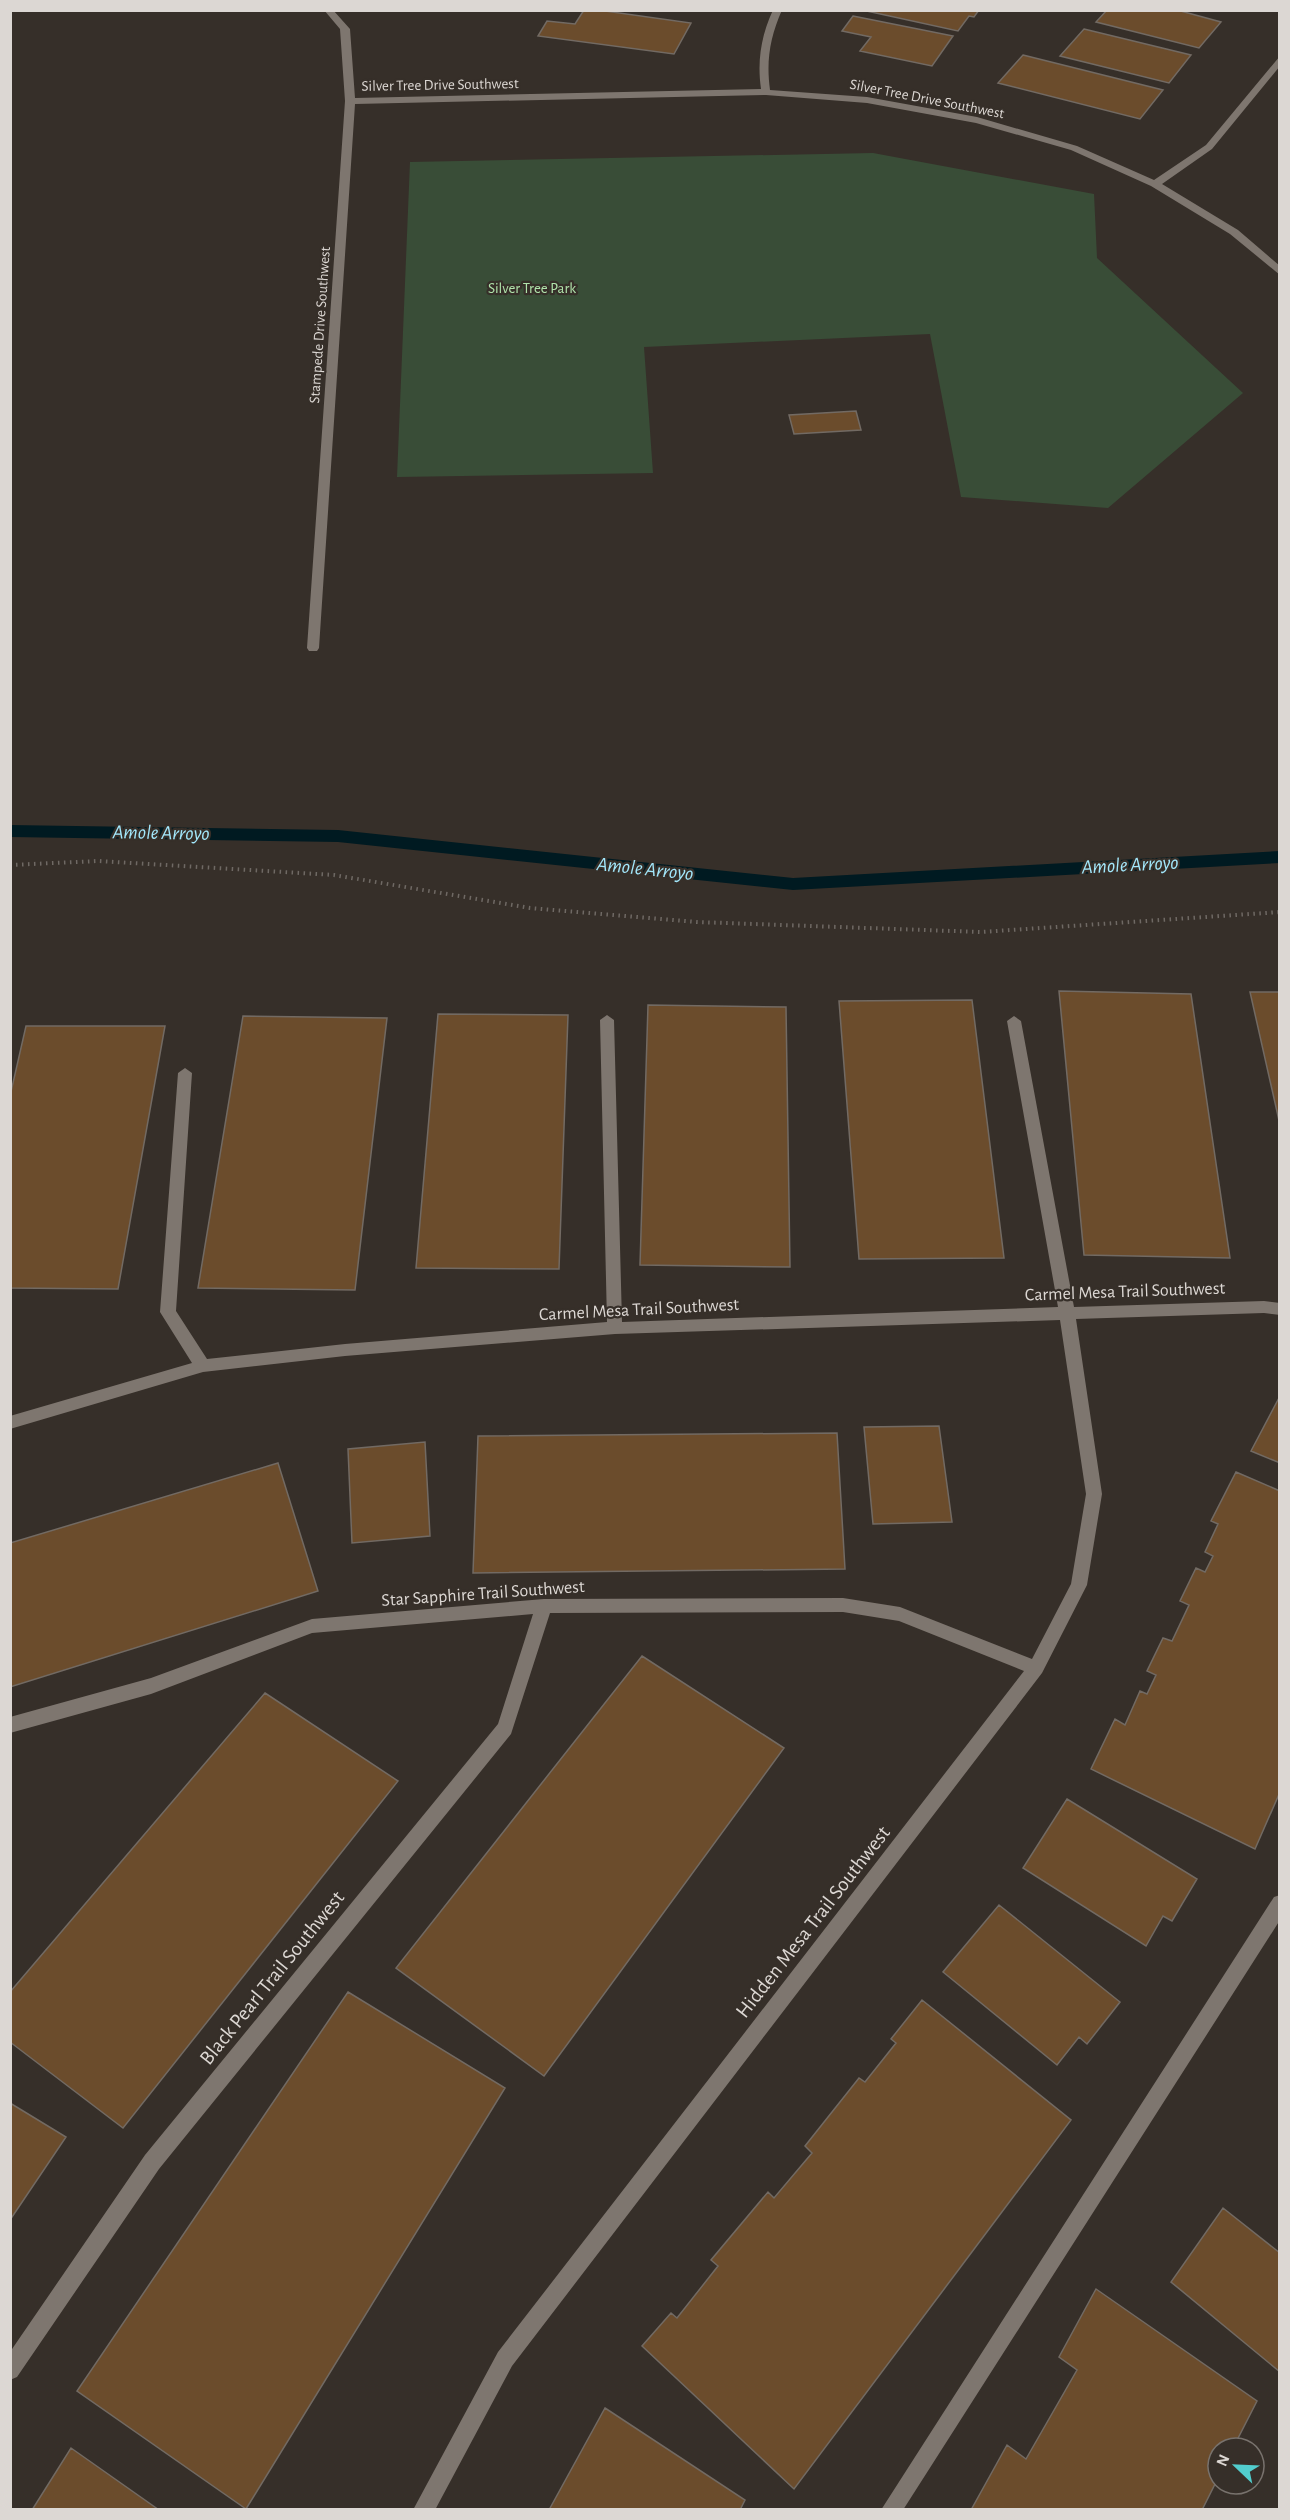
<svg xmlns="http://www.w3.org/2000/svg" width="1290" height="2520" font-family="'Alegreya Sans',sans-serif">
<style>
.green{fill:#394d37}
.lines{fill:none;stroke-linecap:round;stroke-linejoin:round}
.stream{fill:#001a21;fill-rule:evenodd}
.building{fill:#6b4c2c;stroke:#726a63;stroke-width:1.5}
.path{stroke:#6f6964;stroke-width:4;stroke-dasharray:1.5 4.5;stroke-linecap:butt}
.minor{fill:#7e766f;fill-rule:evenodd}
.labels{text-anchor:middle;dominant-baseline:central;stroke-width:4.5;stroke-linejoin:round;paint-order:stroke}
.far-street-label{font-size:15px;fill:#dcd7d3;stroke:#362f29}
.far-park-label{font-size:15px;fill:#b0e3ab;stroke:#362f29}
.street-label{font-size:18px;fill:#dcd7d3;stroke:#362f29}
.water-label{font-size:20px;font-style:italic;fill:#a3e8fc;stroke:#362f29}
.near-street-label{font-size:21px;fill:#dcd7d3;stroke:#362f29}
</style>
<rect width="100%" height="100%" fill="#362f29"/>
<path class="green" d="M873 153 1094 194 1097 258 1243 393 1108 508 961 497 930 334 644 347 653 473 397 477 410 162Z"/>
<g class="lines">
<path class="stream" d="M10 825 338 830 793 878 1280 851V863L793 890 338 842 10 837Z"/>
</g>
<path class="building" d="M584 10H598L691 23 674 54 538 36 547 21 575 24Z
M862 10H979L974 17 969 16 958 31Z
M1107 10H1177L1221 22 1199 48 1096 22Z
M853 16 953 36 932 66 860 51 871 37 842 31Z
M1084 29 1191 55 1169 83 1060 56Z
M1023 55 1163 90 1140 119 998 83Z
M856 411 861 430 794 434 789 415Z
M1059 991 1191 994 1230 1258 1084 1255Z
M1250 992H1280V1125Z
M972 1000 1004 1258 859 1259 839 1001Z
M648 1005 786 1007 790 1267 640 1265Z
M438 1014 568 1015 559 1269 416 1268Z
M243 1016 387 1018 355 1290 198 1288Z
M26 1026H165L118 1289 10 1288V1096Z
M1280 1396V1463L1251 1451Z
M939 1426 952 1522 873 1524 864 1427Z
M837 1433 845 1569 473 1573 478 1436Z
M425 1442 430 1536 352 1543 348 1449Z
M278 1463 318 1591 10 1687V1543Z
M1236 1472 1280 1491V1792L1255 1849 1091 1769 1115 1719 1125 1725 1140 1691 1147 1694 1156 1675 1147 1671 1163 1638 1172 1641 1189 1605 1180 1601 1196 1568 1205 1572 1213 1556 1205 1552 1218 1524 1211 1521Z
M642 1656 784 1748 544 2076 396 1968Z
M265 1693 398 1781 123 2128 10 2042V1992Z
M1067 1799 1197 1879 1172 1921 1163 1916 1146 1946 1023 1868Z
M999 1905 1120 2002 1087 2044 1079 2037 1057 2065 943 1972Z
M348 1992 505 2088 246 2509 77 2391Z
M922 2000 1071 2120 794 2489 642 2346 671 2313 677 2318 718 2266 711 2260 768 2192 774 2198 812 2153 805 2146 859 2078 865 2082 896 2043 891 2039Z
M10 2103 66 2137 10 2220Z
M1223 2208 1280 2253V2372L1171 2282Z
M1096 2289 1257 2401 1233 2448H1218V2478L1202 2510H971L1007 2445 1026 2459 1077 2370 1059 2357Z
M605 2408 745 2500 740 2510H549Z
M71 2448 159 2510H32Z"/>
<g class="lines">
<path class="path" d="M10 865 98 861 334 875 530 908 697 922 981 932 1280 912"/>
<path class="minor" d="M324 10H333L350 29 355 98 761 89C757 61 761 36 773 10H782C770 37 766 61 770 90L867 97 977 117 1077 146 1154 180 1206 145 1280 56V66L1212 149 1162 184 1238 230 1280 266V275L1230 234 1151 186 1071 150 976 123 867 103 766 95 355 104 319 648 317 651H309L307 648 345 101 340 29Z
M607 1015 614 1020 622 1322 1058 1307 1007 1021 1014 1016 1021 1021 1074 1307 1264 1301 1280 1303V1315L1264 1313 1076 1319 1102 1494 1087 1585 1042 1673 512 2366 435 2510H413L498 2352 1024 1671 899 1621 843 1612 550 1613 511 1734 159 2169 17 2377 10 2380V2352L145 2155 498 1724 533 1614 312 1633 151 1694 10 1733V1717L151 1678 312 1619 544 1599 843 1598 900 1607 1032 1659 1071 1584 1086 1494 1060 1320 615 1334 345 1356 203 1372 10 1429V1416L192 1363 160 1312 178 1073 185 1068 192 1073 176 1311 207 1359 345 1344 607 1322 600 1020Z
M1280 1895V1920L903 2510H881L1274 1897Z"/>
</g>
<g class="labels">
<g class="far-street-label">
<text transform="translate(440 85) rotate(-1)">Silver Tree Drive Southwest</text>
<text transform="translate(927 99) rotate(11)">Silver Tree Drive Southwest</text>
<text transform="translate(320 325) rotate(-86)">Stampede Drive Southwest</text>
</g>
<g class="far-park-label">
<text x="532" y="288">Silver Tree Park</text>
</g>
<g class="street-label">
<text transform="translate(1125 1292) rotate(-2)">Carmel Mesa Trail Southwest</text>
<text transform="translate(639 1310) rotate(-3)">Carmel Mesa Trail Southwest</text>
<text transform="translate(483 1594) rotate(-4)">Star Sapphire Trail Southwest</text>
</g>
<g class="water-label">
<text transform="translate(161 833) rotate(1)">Amole Arroyo</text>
<text transform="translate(1130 865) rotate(-3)">Amole Arroyo</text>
<text transform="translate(645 869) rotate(6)">Amole Arroyo</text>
</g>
<g class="near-street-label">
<text transform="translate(813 1922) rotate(-52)">Hidden Mesa Trail Southwest</text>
<text transform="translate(272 1978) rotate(-51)">Black Pearl Trail Southwest</text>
</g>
</g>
<rect width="1290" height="2520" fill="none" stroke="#dcd7d3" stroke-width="24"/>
<g transform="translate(1236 2466) rotate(293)"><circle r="28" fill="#362f29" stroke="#78726d" stroke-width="1.5"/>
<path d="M0-4.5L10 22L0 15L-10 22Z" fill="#52cdcd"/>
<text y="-9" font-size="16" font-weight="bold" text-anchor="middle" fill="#dcd7d3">N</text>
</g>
</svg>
